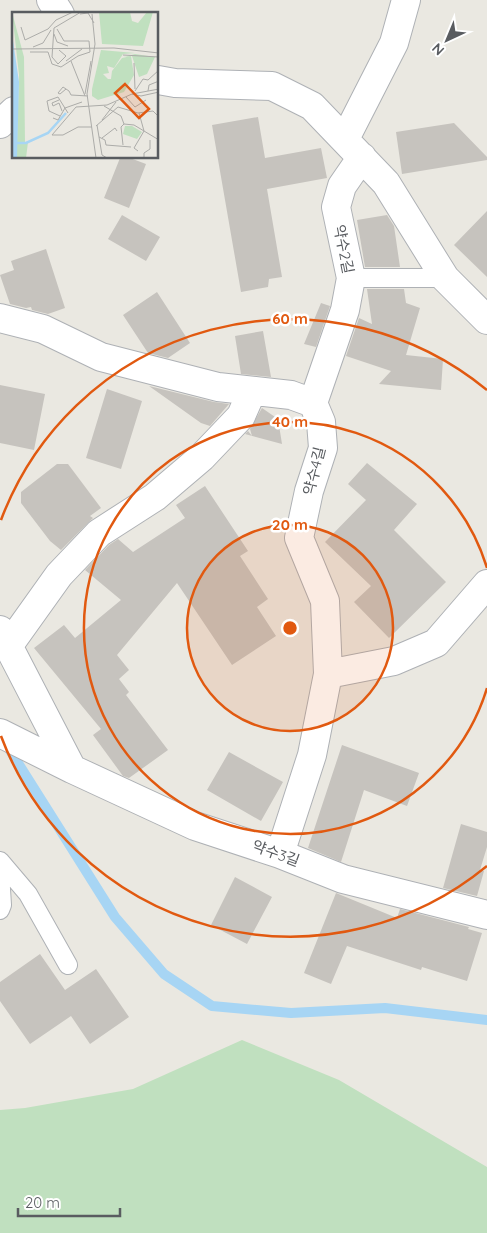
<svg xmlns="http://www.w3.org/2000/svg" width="487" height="1233" font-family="Quicksand,'Noto Sans KR',sans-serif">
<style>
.green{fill:#c0e0bf}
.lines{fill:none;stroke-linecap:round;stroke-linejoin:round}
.stream{stroke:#a7d5f4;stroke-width:10}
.building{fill:#c6c3be}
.service-casing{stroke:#aeb1b5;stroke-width:20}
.minor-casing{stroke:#aeb1b5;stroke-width:30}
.service{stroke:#fff;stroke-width:18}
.minor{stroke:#fff;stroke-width:28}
.ring{fill:none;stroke:#e15910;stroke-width:2.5}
.labels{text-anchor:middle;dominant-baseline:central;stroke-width:5;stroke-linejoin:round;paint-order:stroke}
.street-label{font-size:15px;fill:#595c60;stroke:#fff}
.inset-river{fill:none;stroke:#a7d5f4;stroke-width:2.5}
.inset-road{fill:none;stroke:#acaca9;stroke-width:1}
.view{fill:#e15910;fill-opacity:0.15;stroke:#e15910;stroke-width:2.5}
.inset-edge{fill:none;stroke:#595c60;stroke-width:2.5}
.centre{fill:#e15910;stroke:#fff;stroke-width:2.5}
.ring-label{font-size:15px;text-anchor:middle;font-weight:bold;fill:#e15910;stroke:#fff;stroke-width:5;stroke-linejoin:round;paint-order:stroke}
</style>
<rect width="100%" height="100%" fill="#eae8e1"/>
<path class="green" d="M242 1040 339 1080 487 1167V1233H0V1110L25 1108 133 1089Z"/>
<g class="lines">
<path class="stream" d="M6 744 115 917 164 974 212 1006 291 1013 385 1008 487 1020"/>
</g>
<path class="building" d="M258 117 265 158 321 148 327 178 267 189 282 277 269 279 268 287 241 292 212 125Z
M454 123 487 157V160L402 174 396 132Z
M120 158H130L146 164 129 208 104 198Z
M487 211V277L454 245Z
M122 215 160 237 146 261 108 239Z
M387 215 394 226 400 267H365L357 220Z
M46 249 65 308 48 314 32 310 31 307 26 308 10 304 0 275 14 270 11 261Z
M367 289H404L406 303 420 308 406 355 443 359 441 390 379 384 391 371 346 356 359 318 372 324Z
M157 292 190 343 168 358 148 353 123 315Z
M321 303 330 306 316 347 304 344Z
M263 331 271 377 241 374 235 336Z
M0 385 45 394 34 450 0 443Z
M149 386 214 402 229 404 210 426 201 423Z
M107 389 142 401 121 469 86 458Z
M262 408 278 419 282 444 245 434 248 431 252 436 250 429Z
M367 463 417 504 394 530 446 582 389 638 354 602 371 586 325 542 366 500 348 484Z
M57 464H68L101 508 90 516 93 518 61 550 50 541 21 503V492Z
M205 486 248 551 240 556 268 599 257 607 276 636 232 665 177 583 117 655 129 670 119 679 129 692 126 695 168 750 129 778 123 776 93 735 101 729 34 648 64 625 75 638 121 600 85 570 109 545 118 539 133 552 185 518 176 505Z
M342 745 419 773 407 806 364 790 341 862 308 848Z
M229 752 283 782 261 821 207 790Z
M461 824 487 832V847L480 870 484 871 477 896 443 888Z
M235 877 272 897 247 944 211 925Z
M336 893 397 918 400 909 469 927 468 929 482 933 467 981 422 967 421 970 347 946 331 984 304 973Z
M40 954 65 990 96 969 129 1017 90 1044 71 1016 30 1044 0 1001V982Z"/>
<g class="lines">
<defs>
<path id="service" d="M351 278H445
M0 861 28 894 68 965
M0 873 2 905 0 910"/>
<path id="minor" d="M51 0 60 14
M158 80 175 83 272 86 312 106 386 183 445 278 487 320
M0 124 14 111
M345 139 394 43 406 0
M0 318 43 329 101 357 218 387 291 395 313 403 321 422 323 448 309 491 299 538 325 601 328 674 312 755 280 854
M313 403 345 310 351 278 336 207 342 186 362 157
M0 630 72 769
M9 645 59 575 99 533 155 497 202 457 241 416 252 391
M328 674 394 661 436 643 487 584
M0 733 72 769 195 826 280 854 343 879 487 915"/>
</defs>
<use href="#service" class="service-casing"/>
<use href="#minor" class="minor-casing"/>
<use href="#service" class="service"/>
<use href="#minor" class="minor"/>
</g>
<circle cx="290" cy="628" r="103" fill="#e15910" fill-opacity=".12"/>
<g class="ring">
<circle cx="290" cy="628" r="103"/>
<path d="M487 688A206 206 0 1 1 487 568"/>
<path d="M487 866A309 309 0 0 1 1 736M1 520A309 309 0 0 1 487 390"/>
</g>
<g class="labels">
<g class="street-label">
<text transform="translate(344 249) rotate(79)">약수2길</text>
<text transform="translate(314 471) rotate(-76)">약수4길</text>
<text transform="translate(276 853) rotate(20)">약수3길</text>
</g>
</g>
<g transform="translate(12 12)">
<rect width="146" height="146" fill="#eae8e1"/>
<path d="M0 0 12 45 13 131 5 130 7 63ZM87 0H118L120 9 126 11 135 0H141L131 34 90 32ZM89 38 123 41 111 42 102 56 95 54 97 61 91 62 96 67H99L100 59 110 46 119 44 122 63 112 80 86 88 80 84V77ZM123 42 143 45 135 62 127 65 120 44 111 45ZM113 114H120L130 120 125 127 111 122ZM16 130 14 146H5V132Z" fill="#c0e0bf"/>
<path d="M0 22 7 70 5 146H0Z" fill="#a7d5f4"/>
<path class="inset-river" d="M4 131H14L36 121 54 101"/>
<path class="inset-road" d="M68 2 76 1 82 11M80 2 83 32 75 82 84 146M9 15 13 28 36 17 44 8 61 0M42 22 45 30 56 34M21 35 31 31 39 18M0 37 102 36 147 41M47 38 54 44 46 52 40 45 42 16 69 0M18 40H36L40 52 49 55 66 44 78 40 77 29H52L45 17M111 43 147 45M54 49 70 37M59 49 73 84M122 51 123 77M54 77 48 82 46 81 51 75 57 79 59 83 76 84M123 79 131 67 136 68 147 58M136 79 137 73 147 69M73 82 79 49M120 82 129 84 147 80M114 85 123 95 134 88M47 88 40 91 41 94 47 91 50 99M92 94 109 104 112 112M48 104 37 99 35 89 46 85 56 101M41 106 46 108 53 96 70 90M90 108 104 90M85 113 87 125 93 128 94 133 119 135M84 114 106 95 126 101 141 99 147 105M40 123 64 95 95 93 120 82 147 77M40 123H51L66 115H80M87 125 90 143 95 146M90 126 103 116 105 119M111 133 109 115 112 112 122 113 147 128M126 139 122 136 132 119 127 101M132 146V141L138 137V128"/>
<path class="view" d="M113 72 137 97 127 106 103 81Z"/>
<rect width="146" height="146" class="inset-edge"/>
</g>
<circle cx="290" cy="628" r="8" class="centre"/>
<g class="ring-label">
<text x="290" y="324">60 m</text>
<text x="290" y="427">40 m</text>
<text x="290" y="530">20 m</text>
</g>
<g transform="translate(447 40) rotate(224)" stroke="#ffffff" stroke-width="4" paint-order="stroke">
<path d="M0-4L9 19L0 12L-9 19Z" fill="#595c60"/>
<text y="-8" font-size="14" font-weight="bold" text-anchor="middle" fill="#595c60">N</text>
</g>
<path d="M18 1208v8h102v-8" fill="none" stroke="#595c60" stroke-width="2.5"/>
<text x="25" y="1208" font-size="15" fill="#595c60" stroke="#ffffff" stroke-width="4" paint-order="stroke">20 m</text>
</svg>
